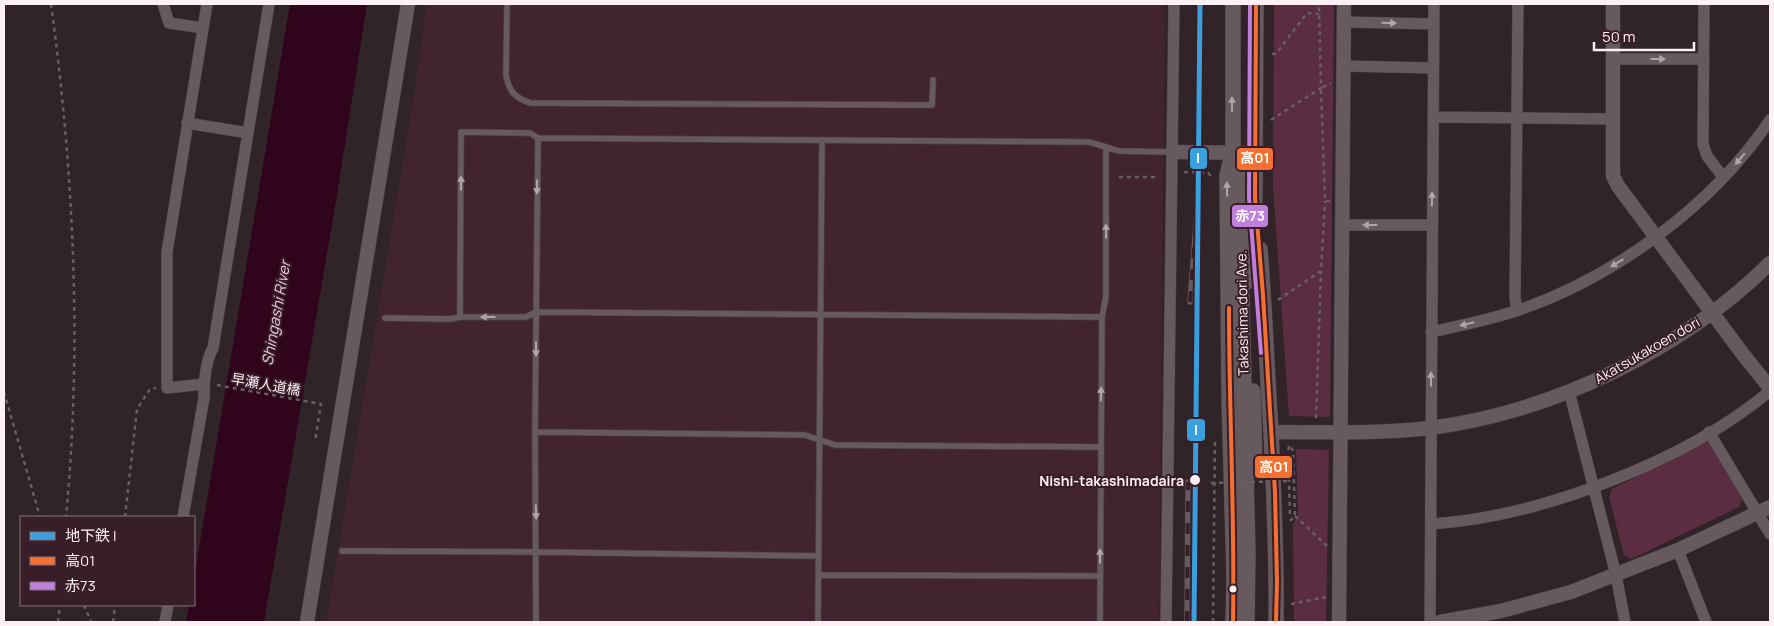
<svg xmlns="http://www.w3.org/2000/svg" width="1774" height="626" font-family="Manrope,'Noto Sans JP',sans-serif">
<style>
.built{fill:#412430}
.green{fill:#5b2d41}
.water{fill:#30041b}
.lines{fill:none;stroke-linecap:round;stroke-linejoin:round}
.service-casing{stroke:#4a3f43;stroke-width:7}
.minor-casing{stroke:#4a3f43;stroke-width:12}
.tertiary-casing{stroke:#4a3f43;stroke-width:15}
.secondary-casing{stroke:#4a3f43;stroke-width:16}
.path{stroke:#685f62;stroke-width:2.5;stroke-dasharray:4 4;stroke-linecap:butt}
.service{stroke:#665a5f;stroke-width:5.5}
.minor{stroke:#665a5f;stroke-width:11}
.tertiary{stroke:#665a5f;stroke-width:14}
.secondary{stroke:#665a5f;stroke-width:15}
.rail-casing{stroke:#655b5f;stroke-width:5.5}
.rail{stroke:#371e28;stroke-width:4;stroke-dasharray:11;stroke-linecap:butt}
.path-bridge{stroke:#685f62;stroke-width:2.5;stroke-dasharray:4 4;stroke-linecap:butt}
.bus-1-casing{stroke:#371e28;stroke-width:8}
.bus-2-casing{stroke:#371e28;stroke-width:8}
.bus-1{stroke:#f46f30;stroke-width:4}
.bus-2{stroke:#c07fdc;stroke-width:4}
.metro-1-casing{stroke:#371e28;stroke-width:9}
.metro-1{stroke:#3aa0dd;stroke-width:5}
.oneway{fill:#b2a5aa}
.stop-dot{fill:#fff0f5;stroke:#371e28;stroke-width:2}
.labels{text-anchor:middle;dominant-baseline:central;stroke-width:4;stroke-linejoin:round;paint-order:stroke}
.street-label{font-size:14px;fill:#fff0f5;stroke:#371e28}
.stop-label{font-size:14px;font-weight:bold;fill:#fff0f5;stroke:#371e28;text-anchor:end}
.water-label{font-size:15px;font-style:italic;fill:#f2c7d7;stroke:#371e28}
.line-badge{stroke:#371e28;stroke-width:2}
.badge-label{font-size:14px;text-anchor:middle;font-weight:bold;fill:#fff}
</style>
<rect width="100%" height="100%" fill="#312429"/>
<path class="built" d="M427 4H1165L1159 622H326L411 115Z"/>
<path class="green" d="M1274 4H1334L1330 417 1289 416 1273 186Z
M1708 442 1742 499 1739 507 1631 559 1624 555 1609 497 1612 489 1704 443Z
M1296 449 1329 450 1326 622H1294L1293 525 1298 515Z"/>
<path class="water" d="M290 4H367L337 195 264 622H186L189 605H194V578Z"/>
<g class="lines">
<defs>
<path id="service" d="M507 4 506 75C509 91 514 98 531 103L932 105 933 80
M1102 317 536 312 526 317H460L461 132 530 133 538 138 1089 142 1119 151 1173 152
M385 318 451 319 460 317
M535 432 805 435 835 445 1101 447
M342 551 537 552 819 556
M819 575 1100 576
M536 622 535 432 538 138
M818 622 822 140
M1100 622 1102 317 1106 296V147"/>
<path id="minor" d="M163 4 169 23 203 28
M1704 4 1703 144 1707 156 1723 177
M1344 22 1434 24
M1612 59H1704
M1344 66 1433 68
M1433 117 1612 119
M187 123 248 133
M1343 225H1432
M1517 311 1515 297 1518 4
M1431 332C1459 326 1488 320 1516 311 1614 278 1712 206 1770 120
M204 384 167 388V252L207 4
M1569 391 1616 575 1625 622
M1709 432 1770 534
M183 517 204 398C204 382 205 362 213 348L269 4
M1431 524C1540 517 1686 461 1770 391
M1678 550 1706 622
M165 622 168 605
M1166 622 1174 4
M1430 622C1432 416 1433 210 1434 4"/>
<path id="tertiary" d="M1613 4V176L1618 186 1742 353 1770 388
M1173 152 1255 153
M1271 432C1324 432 1377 434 1430 428 1553 412 1682 350 1770 263
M307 622 408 4
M1339 622 1344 4
M1440 622 1501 611 1571 592 1678 550 1770 507"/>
<path id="secondary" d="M1233 4V153L1239 175 1248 554 1247 622
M1232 154 1227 175 1229 398 1234 576 1233 622
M1260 249C1265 310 1267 371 1271 432 1274 495 1277 559 1276 622
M1250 281 1255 197 1256 4
M1253 391 1255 466"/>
</defs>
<use href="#service" class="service-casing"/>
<use href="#minor" class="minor-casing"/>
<use href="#tertiary" class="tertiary-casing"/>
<use href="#secondary" class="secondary-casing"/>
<path class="path" d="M51 4C74 173 82 347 66 517
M1272 54H1276L1307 13 1319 14
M1271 120 1321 88 1319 4
M1184 172 1208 173 1213 178
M1119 177H1158
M1330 201H1325L1321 88 1331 83
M1278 300 1321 271 1325 201
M217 385 321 404 315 441
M4 392 40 517
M1316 418 1321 271
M1289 446 1288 453 1290 516
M1295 516 1327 546
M125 517 137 409 150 389 156 388
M1290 521 1295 516 1293 451 1290 445
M1291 604 1326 597
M84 605 91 622
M58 622 60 605
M113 622 115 605
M1213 622 1215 439"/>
<use href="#service" class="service"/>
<use href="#minor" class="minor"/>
<use href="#tertiary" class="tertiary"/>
<use href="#secondary" class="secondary"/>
<defs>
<path id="rail" d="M1190 302 1198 198
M1187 622 1188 482"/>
</defs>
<use href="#rail" class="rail-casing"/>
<use href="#rail" class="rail"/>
<path class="path-bridge" d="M1211 483 1289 481"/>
<defs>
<path id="bus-1" d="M1256 4 1255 197 1263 295 1275 492 1277 581 1276 622
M1229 308C1229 413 1235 517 1233 622"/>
<path id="bus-2" d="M1250 4 1249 197 1261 353"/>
</defs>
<use href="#bus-1" class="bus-1-casing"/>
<use href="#bus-2" class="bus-2-casing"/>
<use href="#bus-1" class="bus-1"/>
<use href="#bus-2" class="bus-2"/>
<defs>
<path id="metro-1" d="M1194 622 1200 4"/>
</defs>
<use href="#metro-1" class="metro-1-casing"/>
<use href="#metro-1" class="metro-1"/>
</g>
<defs><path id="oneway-solid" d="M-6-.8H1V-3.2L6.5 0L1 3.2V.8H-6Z" transform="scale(1.25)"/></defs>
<g class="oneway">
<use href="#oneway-solid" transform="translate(1389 23) rotate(1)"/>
<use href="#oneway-solid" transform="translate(1658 59)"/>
<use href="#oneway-solid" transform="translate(1232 104) rotate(-90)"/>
<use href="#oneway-solid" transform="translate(1740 159) rotate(130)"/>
<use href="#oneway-solid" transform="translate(461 183) rotate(-90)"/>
<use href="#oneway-solid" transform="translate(537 187) rotate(91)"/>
<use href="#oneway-solid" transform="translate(1227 189) rotate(-91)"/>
<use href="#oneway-solid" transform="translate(1432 199) rotate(-89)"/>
<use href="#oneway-solid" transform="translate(1370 225) rotate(-180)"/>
<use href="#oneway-solid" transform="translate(1106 231) rotate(-90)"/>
<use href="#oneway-solid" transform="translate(1617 263) rotate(149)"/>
<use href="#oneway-solid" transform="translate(488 317) rotate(-180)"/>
<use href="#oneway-solid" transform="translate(1467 324) rotate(167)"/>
<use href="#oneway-solid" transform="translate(536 349) rotate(90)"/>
<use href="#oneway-solid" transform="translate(1431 379) rotate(-90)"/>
<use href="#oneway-solid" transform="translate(1101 394) rotate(-89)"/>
<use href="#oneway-solid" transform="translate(536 512) rotate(89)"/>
<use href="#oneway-solid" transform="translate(1100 556) rotate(-90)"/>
</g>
<g class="stop-dot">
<circle cx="1195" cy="480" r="6"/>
<circle cx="1233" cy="589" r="4.5"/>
</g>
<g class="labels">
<g class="street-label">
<text transform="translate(1242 313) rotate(-91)">Takashima dori Ave.</text>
<text transform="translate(1647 350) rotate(-30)">Akatsukakoen dori</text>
<text transform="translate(266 384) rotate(10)">早瀬人道橋</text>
</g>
<g class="stop-label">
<text x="1184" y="480">Nishi-takashimadaira</text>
</g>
<g class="water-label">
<text transform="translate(276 313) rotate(-80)">Shingashi River</text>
</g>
</g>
<g class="line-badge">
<rect x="1189" y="147" width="19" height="23" rx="5" fill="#3aa0dd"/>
<rect x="1236" y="147" width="38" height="24" rx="5" fill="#f46f30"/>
<rect x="1231" y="204" width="38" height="24" rx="5" fill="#c07fdc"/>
<rect x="1186" y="418" width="20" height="24" rx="5" fill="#3aa0dd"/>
<rect x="1254" y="455" width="39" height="24" rx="5" fill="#f46f30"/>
</g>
<g class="badge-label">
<text x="1198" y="163">I</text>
<text x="1255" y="163">高01</text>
<text x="1250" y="221">赤73</text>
<text x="1196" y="435">I</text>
<text x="1274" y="472">高01</text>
</g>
<rect width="1774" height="626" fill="none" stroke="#fff0f5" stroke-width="10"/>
<rect x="20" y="516" width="175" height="90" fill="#371e28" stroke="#87727a"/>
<rect x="30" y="532" width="25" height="8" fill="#3aa0dd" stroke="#87727a"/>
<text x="65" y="541" font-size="15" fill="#fff0f5">地下鉄 I</text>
<rect x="30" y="557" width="25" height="8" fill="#f46f30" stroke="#87727a"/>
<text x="65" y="566" font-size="15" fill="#fff0f5">高01</text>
<rect x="30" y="582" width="25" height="8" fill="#c07fdc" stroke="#87727a"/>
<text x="65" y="591" font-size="15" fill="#fff0f5">赤73</text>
<path d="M1594 42v8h100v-8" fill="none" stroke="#fff0f5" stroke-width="2.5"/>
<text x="1602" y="42" font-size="15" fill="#fff0f5" stroke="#371e28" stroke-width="4" paint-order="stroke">50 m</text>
</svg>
